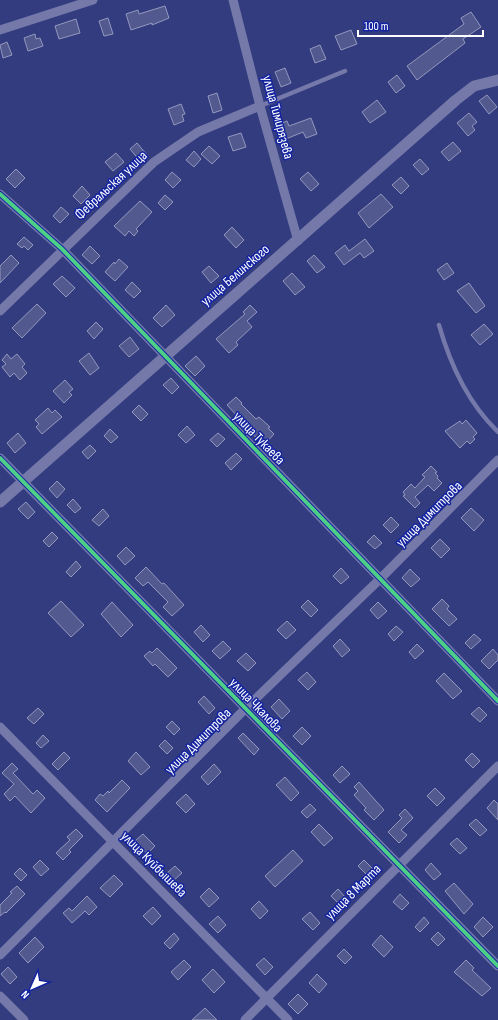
<svg xmlns="http://www.w3.org/2000/svg" width="498" height="1020" font-family="'Sofia Sans Condensed',sans-serif">
<style>
.building{fill:#52598e;stroke:#9498be}
.lines{fill:none;stroke-linecap:round;stroke-linejoin:round}
.service{stroke:#7479a9;stroke-width:4.5}
.minor{stroke:#7479a9;stroke-width:9}
.tertiary{stroke:#7479a9;stroke-width:11}
.cycleway-casing{stroke:#1424a0;stroke-width:6}
.cycleway{stroke:#4dcf88;stroke-width:4}
.labels{text-anchor:middle;dominant-baseline:central;stroke-width:3;stroke-linejoin:round;paint-order:stroke}
.street-label{font-size:14px;fill:#fff;stroke:#1424a0}
</style>
<rect width="100%" height="100%" fill="#343c80"/>
<path class="building" d="M165 6 169 18 152 25V23L131 30 126 14 138 10 139 14Z
M471 12 481 27 463 39 465 43 417 80 407 66 464 24 461 18Z
M108 18 113 34 104 36 99 21Z
M76 19 80 33 59 39 55 26Z
M351 30 357 44 341 50 335 36Z
M35 34 36 39 40 38 43 46 28 51 24 38Z
M7 42 12 55 3 58 0 45Z
M320 45 326 59 315 63 310 49Z
M285 68 291 83 281 87 275 72Z
M397 75 405 86 396 93 388 82Z
M217 93 222 110 213 113 208 96Z
M487 95 497 107 489 114 479 101Z
M377 100 386 112 370 123 362 112Z
M181 104 185 114 182 115 184 121 174 125 168 109Z
M469 113 477 122 472 126 475 130 468 136 457 123Z
M311 118 317 134 306 138 303 132 281 141 275 126 287 121 289 126Z
M241 133 246 147 233 151 228 137Z
M453 142 461 151 449 161 441 152Z
M137 143 147 155 140 161 130 149Z
M209 146 220 156 212 164 201 154Z
M194 151 201 159 194 167 186 160Z
M116 153 124 162 113 171 105 162Z
M420 159 429 169 422 175 413 165Z
M16 169 25 178 15 188 6 179Z
M172 172 181 180 173 188 165 180Z
M308 172 319 184 311 191 300 179Z
M401 177 409 186 401 194 392 185Z
M82 186 90 195 81 204 73 196Z
M381 194 393 207 369 228 358 213Z
M165 195 173 202 165 210 158 203Z
M140 201 152 212 136 229 138 231 134 236 129 231 125 236 114 226Z
M61 207 69 214 60 223 53 216Z
M232 227 244 240 236 248 224 235Z
M24 237 33 245 28 250 24 246 22 248 17 244Z
M365 239 374 251 364 258 360 253 344 265 335 253 345 245 349 251Z
M90 246 100 256 92 264 82 255Z
M11 255 19 263 0 283V266Z
M314 255 325 267 317 273 307 261Z
M119 259 128 267 115 281 105 272 114 262 115 264Z
M447 263 454 273 444 280 437 270Z
M209 266 219 276 211 283 202 272Z
M292 273 305 287 295 295 283 281Z
M62 276 75 288 66 297 53 284Z
M132 282 141 291 134 298 125 290Z
M469 283 485 306 476 313 457 291Z
M37 304 46 313 22 338 12 328Z
M166 305 175 315 162 327 153 318Z
M250 305 257 312 247 321 252 327 236 342 238 345 229 353 216 339 245 314 243 312Z
M96 322 103 329 94 339 87 331Z
M484 324 493 334 480 345 471 335Z
M130 337 139 349 129 357 119 346Z
M89 353 99 368 90 375 79 361Z
M7 354 11 359 17 354 25 364 22 367 27 373 20 380 14 373 10 377 2 367 6 364 2 360Z
M196 356 205 366 195 376 185 366Z
M171 378 179 387 172 394 163 385Z
M65 380 73 389 69 392 72 395 64 403 53 391Z
M236 397 242 403 241 404 256 419 259 417 270 427 268 428 274 434 266 443 260 436 258 439 244 427 239 421 240 419 227 405Z
M139 405 148 414 141 421 132 412Z
M48 408 52 413 55 410 62 417 42 434 36 427 39 424 35 420Z
M466 420 477 433 473 437 475 439 470 444 467 441 460 448 445 431 460 421 462 424Z
M187 426 195 435 186 443 178 435Z
M110 429 118 437 111 443 104 436Z
M18 433 26 443 15 453 7 443Z
M218 433 225 439 217 447 210 440Z
M90 445 96 451 88 459 82 452Z
M236 453 242 459 231 470 225 463Z
M431 466 437 472 435 473 438 476 437 478 442 483 434 491 428 485 415 497 420 503 415 508 403 496 405 495 403 492 411 484 415 488 425 477 422 475Z
M57 481 65 489 57 498 49 489Z
M73 499 81 508 75 513 67 505Z
M26 502 35 512 28 519 18 509Z
M471 508 484 520 474 531 461 518Z
M103 509 109 516 99 526 92 520Z
M391 517 399 525 391 533 383 525Z
M52 532 58 538 49 547 43 541Z
M374 535 382 543 375 549 367 542Z
M440 539 450 549 441 558 431 548Z
M126 547 135 556 125 565 117 556Z
M76 561 81 567 71 577 66 572Z
M146 567 162 584 164 583 184 605 172 616 163 607 168 602 148 582 143 586 135 578Z
M341 568 349 577 341 584 333 576Z
M410 569 420 579 411 587 402 578Z
M442 599 449 606 447 609 457 619 449 626 432 609Z
M308 600 318 610 311 617 301 607Z
M61 601 84 625 71 637 48 613Z
M112 602 133 625 121 637 101 614Z
M378 602 387 611 378 619 370 610Z
M287 621 296 630 286 639 277 630Z
M201 625 210 635 203 642 194 632Z
M396 626 403 632 394 641 388 634Z
M474 634 481 640 471 649 465 643Z
M340 639 350 650 342 657 333 646Z
M223 641 231 649 220 659 212 651Z
M417 644 424 651 415 659 409 652Z
M157 648 177 668 168 677 155 664 153 666 144 656 150 651 152 653Z
M493 649 498 655V660L489 669 481 661Z
M246 653 256 663 248 671 237 661Z
M307 672 316 682 308 690 298 680Z
M444 673 462 691 453 699 436 681Z
M204 696 215 708 209 714 198 702Z
M279 699 290 711 282 719 271 707Z
M479 707 487 715 480 722 471 714Z
M38 708 44 714 34 724 27 718Z
M172 721 180 729 174 735 166 727Z
M302 727 311 736 302 745 293 736Z
M243 733 259 749 254 755 238 738Z
M43 735 49 741 41 748 36 743Z
M165 740 173 748 167 754 159 746Z
M64 752 70 758 58 770 52 764Z
M136 752 150 767 141 775 128 761Z
M472 753 480 761 473 768 465 760Z
M12 763 18 769 13 773 33 794 37 790 45 798 31 813 15 796 10 801 4 794 14 784 2 773Z
M214 764 221 772 208 785 201 777Z
M342 766 350 774 340 783 333 775Z
M285 777 299 793 291 801 276 785Z
M122 780 130 788 107 812 95 800 100 794 103 796 108 791 109 793Z
M359 782 384 810 374 820 364 810 366 808 354 795 358 791 354 787Z
M435 788 445 798 437 806 427 796Z
M186 794 195 804 186 813 176 803Z
M494 800 498 804V820L487 808Z
M310 804 316 810 307 818 301 812Z
M405 809 413 818 401 830 407 835 399 843 388 832 402 818 399 815Z
M476 819 487 830 480 836 469 825Z
M319 824 333 838 324 846 311 832Z
M76 829 83 836 69 850 71 852 63 860 56 853 70 840 67 837Z
M143 834 155 846 147 854 135 841Z
M457 838 467 848 460 854 450 844Z
M293 850 303 861 275 887 265 876Z
M40 860 49 869 41 876 33 867Z
M364 860 373 869 367 875 358 866Z
M431 863 441 874 434 880 425 870Z
M175 866 182 873 172 882 166 874Z
M20 868 27 875 21 881 14 874Z
M114 875 123 884 110 897 100 888Z
M454 883 473 904 464 914 445 891Z
M17 886 25 894 6 913 5 912 0 916V905L12 893 10 892Z
M209 888 219 898 209 907 200 897Z
M338 889 345 897 338 903 331 896Z
M400 894 409 903 402 910 393 902Z
M87 896 97 907 89 915 85 911 72 923 63 913 69 908 72 911Z
M259 901 268 911 260 919 251 909Z
M153 907 161 916 152 925 143 916Z
M310 912 320 923 313 930 302 919Z
M218 916 226 925 218 933 209 924Z
M424 917 429 923 420 932 415 927Z
M483 917 493 927 483 937 474 927Z
M438 932 445 939 438 946 431 939Z
M174 933 179 939 170 949 164 943Z
M381 935 393 947 384 957 372 945Z
M35 937 44 947 28 963 19 953Z
M344 949 352 957 345 964 337 956Z
M264 958 273 967 265 975 256 965Z
M184 960 191 967 178 980 171 972Z
M466 960 474 968 472 970 491 988 482 996 454 972Z
M8 967 17 977 10 984 1 974Z
M213 969 225 982 214 993 202 980Z
M317 974 327 984 319 993 309 983Z
M298 994 308 1004 298 1014 288 1004Z
M205 1008 217 1020H192Z"/>
<g class="lines">
<path class="service" d="M260 106 345 71
M439 325C450 364 468 403 498 432"/>
<path class="minor" d="M233 0 260 106 298 241
M0 30 93 0
M0 194 62 249 498 701
M0 311 154 162 198 132 260 106
M0 458 498 966
M0 727 288 1020
M0 955 245 709 380 579 498 460
M0 996 24 1020
M245 1020 498 766"/>
<path class="tertiary" d="M0 502 456 100 474 86 498 80"/>
<defs>
<path id="cycleway" d="M0 194 62 249 498 701
M0 458 498 966"/>
</defs>
<use href="#cycleway" class="cycleway-casing"/>
<use href="#cycleway" class="cycleway"/>
</g>
<g class="labels">
<g class="street-label">
<text transform="translate(278 117) rotate(75)">улица Тимирязева</text>
<text transform="translate(111 185) rotate(-43)">Февральская улица</text>
<text transform="translate(235 275) rotate(-41)">улица Белинского</text>
<text transform="translate(259 438) rotate(46)">улица Тукаева</text>
<text transform="translate(429 514) rotate(-45)">улица Димитрова</text>
<text transform="translate(256 705) rotate(46)">улица Чкалова</text>
<text transform="translate(198 741) rotate(-45)">улица Димитрова</text>
<text transform="translate(154 864) rotate(45)">улица Куйбышева</text>
<text transform="translate(353 892) rotate(-45)">улица 8 Марта</text>
</g>
</g>
<g transform="translate(32 988) rotate(225)" stroke="#1424a0" stroke-width="3" paint-order="stroke">
<path d="M0-3L7 15L0 10L-7 15Z" fill="#ffffff"/>
<text y="-6" font-size="11" font-weight="bold" text-anchor="middle" fill="#ffffff">N</text>
</g>
<path d="M358 30v6h125v-6" fill="none" stroke="#ffffff" stroke-width="2"/>
<text x="364" y="30" font-size="12" fill="#ffffff" stroke="#1424a0" stroke-width="3" paint-order="stroke">100 m</text>
</svg>
